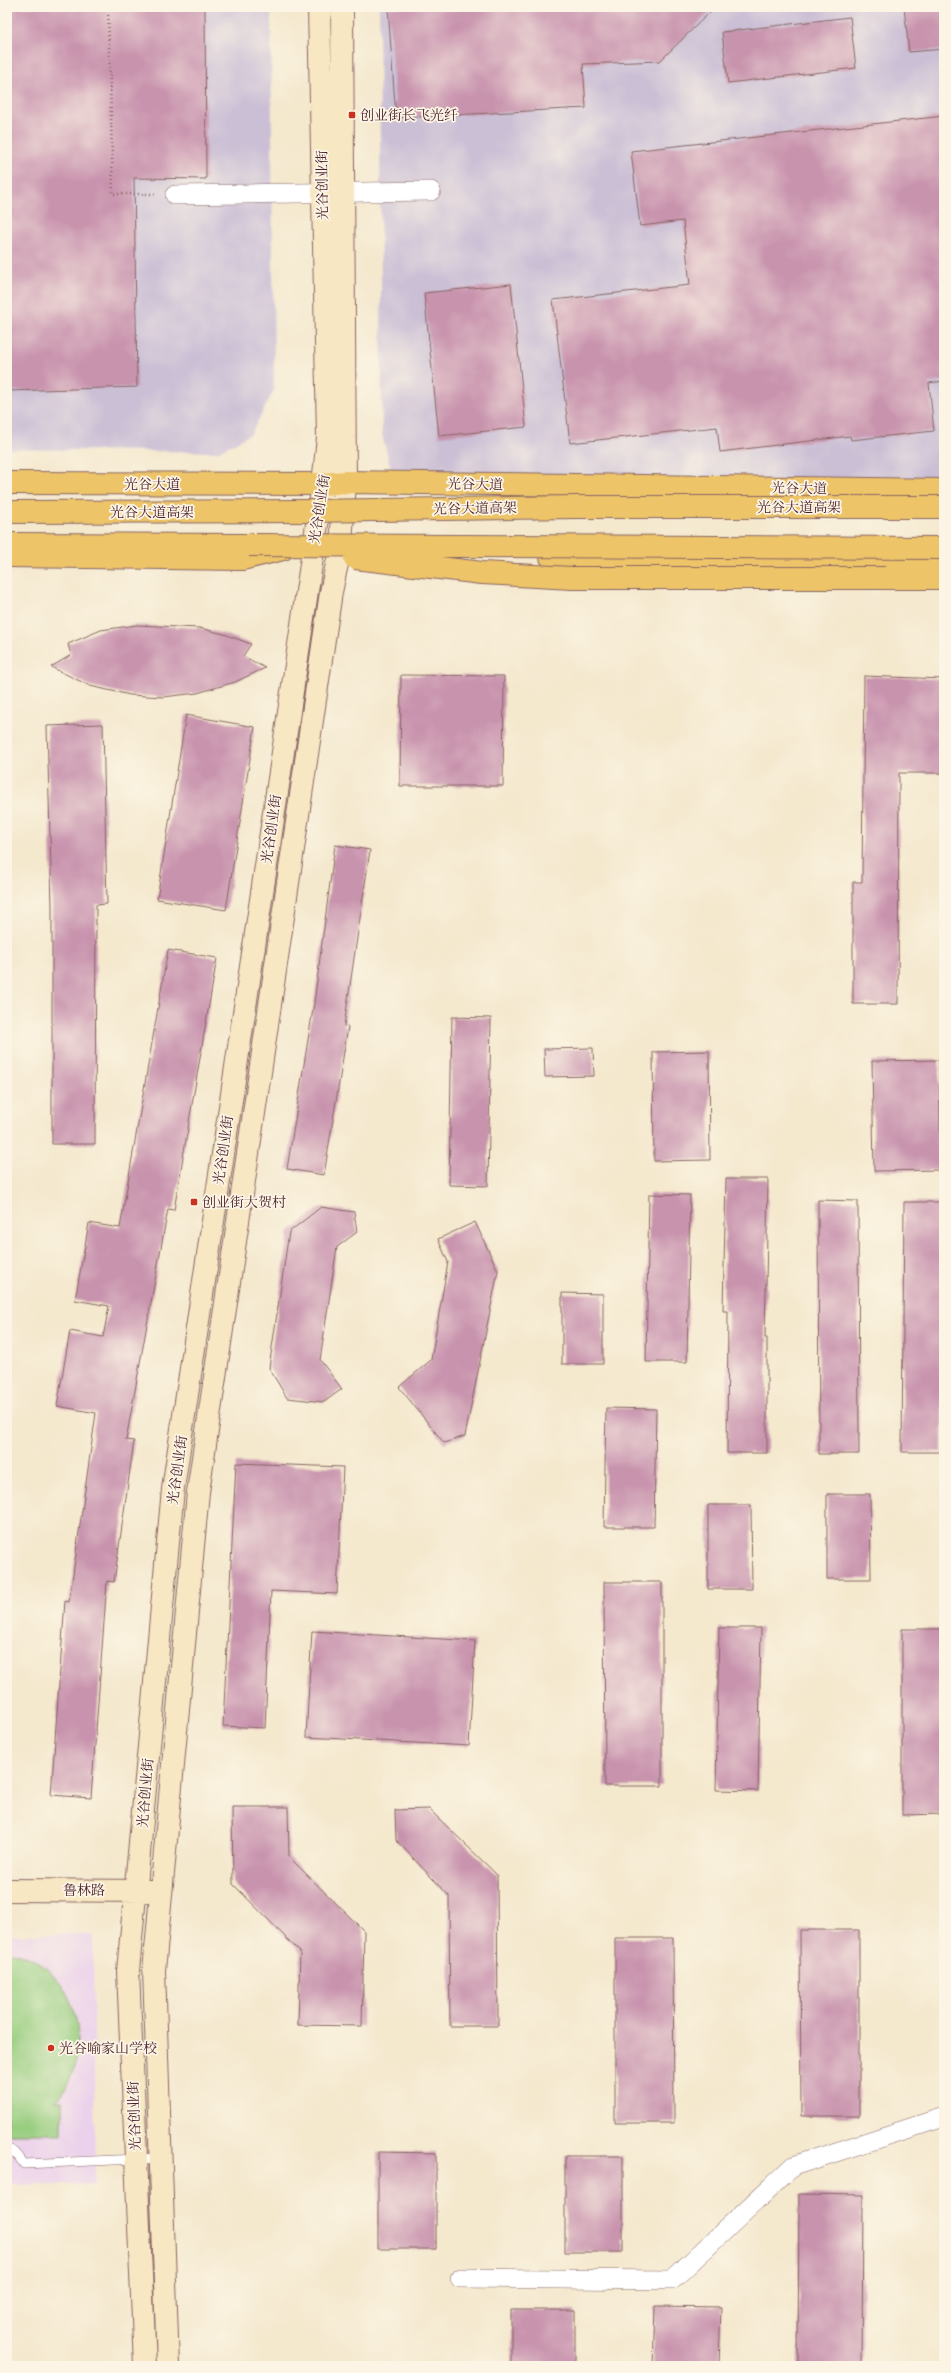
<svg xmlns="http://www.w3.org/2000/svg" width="951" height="2373" font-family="'EB Garamond','Noto Serif SC',serif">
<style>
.built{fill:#ebd1eb}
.industrial{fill:#cbbfd5}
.green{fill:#97cd7f;stroke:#707655}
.building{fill:#c893ad}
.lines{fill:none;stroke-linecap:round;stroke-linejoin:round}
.lane-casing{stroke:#866564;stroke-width:10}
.street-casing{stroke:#866564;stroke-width:20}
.secondary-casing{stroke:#866564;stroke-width:24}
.primary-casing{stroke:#866564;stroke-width:24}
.highway-casing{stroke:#866564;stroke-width:24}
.path{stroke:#866564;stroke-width:2.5;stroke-dasharray:1 3;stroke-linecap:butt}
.lane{stroke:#fff;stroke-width:9}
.street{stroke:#fff;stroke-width:19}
.secondary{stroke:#f8e7c3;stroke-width:22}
.primary{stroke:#eec469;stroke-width:22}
.highway{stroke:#eec469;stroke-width:22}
.highway-bridge-casing{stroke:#866564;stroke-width:24;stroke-linecap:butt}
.highway-bridge{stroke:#eec469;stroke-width:22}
.poi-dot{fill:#c8321e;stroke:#fcf5e5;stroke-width:1.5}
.labels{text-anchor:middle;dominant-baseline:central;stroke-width:3.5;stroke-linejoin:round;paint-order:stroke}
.poi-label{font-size:14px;fill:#4a1f2b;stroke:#fcf5e5;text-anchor:start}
.street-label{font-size:14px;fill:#4a1f2b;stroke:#fcf5e5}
</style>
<rect width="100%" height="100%" fill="#fcf5e5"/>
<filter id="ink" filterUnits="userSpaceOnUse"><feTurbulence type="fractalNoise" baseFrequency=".025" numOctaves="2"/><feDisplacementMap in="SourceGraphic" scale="8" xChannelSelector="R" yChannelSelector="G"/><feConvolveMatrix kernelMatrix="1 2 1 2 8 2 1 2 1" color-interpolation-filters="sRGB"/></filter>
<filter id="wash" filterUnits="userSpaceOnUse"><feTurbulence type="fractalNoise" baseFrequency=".012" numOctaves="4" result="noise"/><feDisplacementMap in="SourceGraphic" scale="16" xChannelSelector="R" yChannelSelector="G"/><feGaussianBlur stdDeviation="0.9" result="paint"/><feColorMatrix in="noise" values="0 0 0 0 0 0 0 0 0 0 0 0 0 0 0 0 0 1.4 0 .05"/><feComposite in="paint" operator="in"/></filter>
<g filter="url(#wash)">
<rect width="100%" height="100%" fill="#f4e8cd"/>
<path class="built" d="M93 1934 95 2185H7V1935Z"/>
<path class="industrial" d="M7 7H271L274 390 251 434 217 452 7 449Z
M379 7H944V489L392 473 382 435Z"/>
<path class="green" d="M7 1951C77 1962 99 2050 56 2101H62V2134H7Z"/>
<g id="blocks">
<path class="building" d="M7 7H205L206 179 134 178 137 387 7 391Z
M388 7H715L660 61 583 64 586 108 396 118Z
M904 7H944V49L909 52Z
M850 17 856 68 728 83 722 32Z
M944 116V381L929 383 934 431 851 440 850 436 720 452 717 427 570 443 553 300 690 285 683 221 640 226 631 151Z
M511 284 526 427 439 436 424 293Z
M137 625 199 628 224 634 251 644 243 656 265 668 235 682 197 693 163 697 130 695 90 686 51 667 71 655 68 644 101 630Z
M401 675 504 676 503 786H400Z
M864 676 944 679V773H899L898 1004H853V882H862Z
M186 715 255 727 226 910 157 899Z
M103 724 107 904 96 905 95 1144H52V906L47 726Z
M335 845 370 850 344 1026 348 1027 324 1175 287 1169 314 1003Z
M168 950 217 958 174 1210 168 1209 126 1440 134 1441 114 1582 107 1581 91 1798 51 1795 65 1601 69 1602 96 1413 57 1406 70 1331 103 1337 109 1306 75 1300 89 1223 120 1228Z
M452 1017 491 1018 488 1186 449 1185Z
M593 1048 594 1076 545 1077 544 1049Z
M709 1051 710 1160 654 1161 653 1052Z
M939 1060 941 1170 874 1171 872 1061Z
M726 1179H768L765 1338H767V1453H727L728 1311H723Z
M649 1194 690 1195 687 1362H646Z
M818 1200 858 1201 859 1454H819Z
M904 1202H944L942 1452H902Z
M321 1207 354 1212 357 1232 337 1247 320 1360 342 1389 324 1402 287 1398 269 1368 289 1232Z
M475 1222 498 1271 465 1436 444 1443 399 1387 431 1360 448 1262 438 1239Z
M562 1293 603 1294V1364H562Z
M606 1408 656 1409 654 1527H604Z
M236 1463 343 1467 337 1594 271 1591 265 1728 223 1726Z
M827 1494H870L871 1579H827Z
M708 1505H751L752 1589H708Z
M604 1582H662V1786H605Z
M719 1628H761L758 1791 716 1790Z
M902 1629H944V1814L902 1815Z
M312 1631 475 1641 469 1746 306 1737Z
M232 1807H288L289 1857 364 1931 362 2026 298 2025 300 1952 233 1884Z
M429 1809 497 1875 498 2026H450L449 1896 396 1840 395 1810Z
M800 1930H859V2116H801Z
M615 1938H673L674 2123H615Z
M378 2152 436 2153V2249H378Z
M565 2156H623V2252H565Z
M799 2194 863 2195 862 2366H798Z
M655 2306 721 2307 719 2366H653Z
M511 2310H575V2366H511Z"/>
</g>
</g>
<g filter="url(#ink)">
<use href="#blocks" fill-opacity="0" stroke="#866564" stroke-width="1"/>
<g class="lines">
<defs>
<path id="lane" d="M7 2147 18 2156 24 2164 160 2158"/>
<path id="street" d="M175 195 431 191
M460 2278 672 2280 793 2166 944 2117"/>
<path id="secondary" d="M7 1890 150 1891
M145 2366 128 1971 173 1489 323 484 328 437 319 7
M168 2366 154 1971 198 1492 331 592 341 545 345 482 342 7"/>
<path id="primary" d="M7 483 323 484 345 482 944 490
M7 556 242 559 283 549
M551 557 944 561"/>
<path id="highway" d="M7 544 249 545
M894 578H944"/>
</defs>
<use href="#lane" class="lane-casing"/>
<use href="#street" class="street-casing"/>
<use href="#secondary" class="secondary-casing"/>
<use href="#primary" class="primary-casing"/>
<use href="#highway" class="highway-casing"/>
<path class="path" d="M108 7 113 194H156"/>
<use href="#lane" class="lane"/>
<use href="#street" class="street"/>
<use href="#secondary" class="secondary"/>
<use href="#primary" class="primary"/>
<use href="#highway" class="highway"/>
<defs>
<path id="highway-bridge" d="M7 512 308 511 576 507H944
M249 545 944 548
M355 558 482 573 572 578H894"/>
</defs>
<use href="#highway-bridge" class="highway-bridge-casing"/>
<use href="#highway-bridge" class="highway-bridge"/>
</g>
</g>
<g class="poi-dot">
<rect x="348" y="111" width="8" height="8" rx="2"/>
<rect x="190" y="1198" width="8" height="8" rx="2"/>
<circle cx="51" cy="2048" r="4"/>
</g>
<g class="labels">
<g class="poi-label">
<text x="360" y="115">创业街长飞光纤</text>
<text x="202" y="1202">创业街大贺村</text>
<text x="59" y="2048">光谷喻家山学校</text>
</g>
<g class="street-label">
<text transform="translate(322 185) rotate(-91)">光谷创业街</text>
<text x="152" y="484">光谷大道</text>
<text transform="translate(475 484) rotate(1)">光谷大道</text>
<text transform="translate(799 488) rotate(1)">光谷大道</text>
<text x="799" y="507">光谷大道高架</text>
<text transform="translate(475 508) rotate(-1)">光谷大道高架</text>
<text transform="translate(319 509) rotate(-81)">光谷创业街</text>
<text x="152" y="512">光谷大道高架</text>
<text transform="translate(271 829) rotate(-82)">光谷创业街</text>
<text transform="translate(223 1150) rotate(-82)">光谷创业街</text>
<text transform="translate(177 1470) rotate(-82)">光谷创业街</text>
<text transform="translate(145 1793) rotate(-85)">光谷创业街</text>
<text x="84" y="1890">鲁林路</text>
<text transform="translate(134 2116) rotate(-92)">光谷创业街</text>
</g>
</g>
<rect width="951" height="2373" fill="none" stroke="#fcf5e5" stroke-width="24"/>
</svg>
